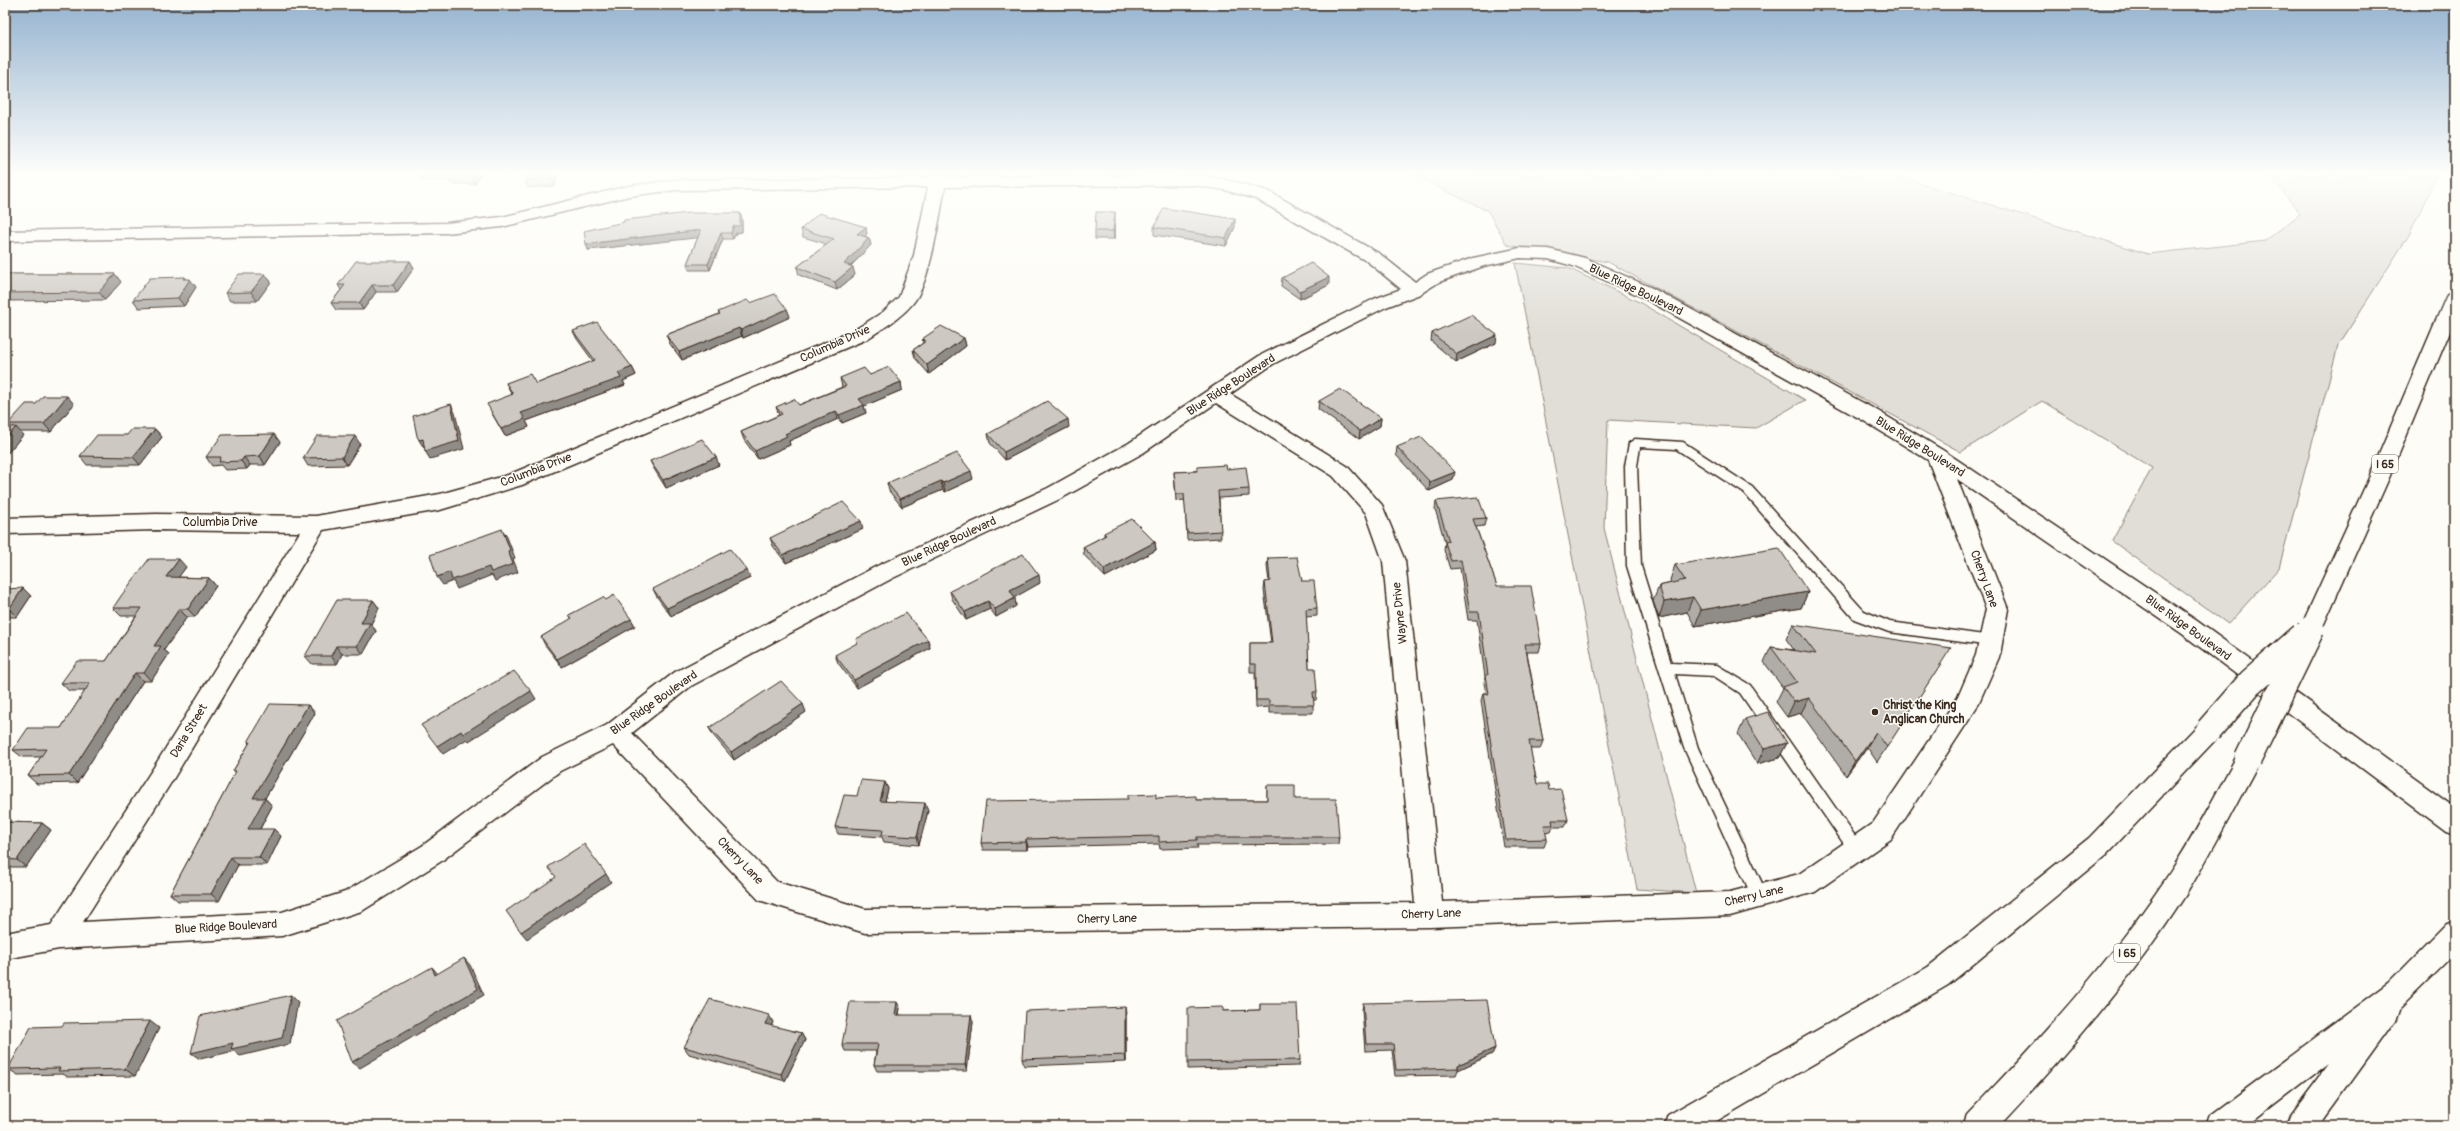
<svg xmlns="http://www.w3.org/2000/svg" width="2460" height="1131" font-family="Pangolin,sans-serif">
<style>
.green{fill:#e1ded7;stroke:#8e847a}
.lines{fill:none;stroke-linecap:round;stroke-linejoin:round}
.lane-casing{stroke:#3b2a1e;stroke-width:3}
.street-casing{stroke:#3b2a1e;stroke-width:3}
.highway-casing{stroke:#3b2a1e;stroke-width:3}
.lane{fill:#fdfcf7;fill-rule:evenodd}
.street{fill:#fdfcf7;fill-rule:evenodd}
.highway{fill:#fdfcf7;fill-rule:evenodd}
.highway-bridge-casing{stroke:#3b2a1e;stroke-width:29;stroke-linecap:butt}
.highway-bridge{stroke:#fdfcf7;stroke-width:26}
.wall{fill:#b0aca7;stroke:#3b2a1e}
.shaded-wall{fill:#908c88;stroke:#3b2a1e}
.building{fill:#cdc8c2;stroke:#3b2a1e}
.poi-dot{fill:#3b2a1e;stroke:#fdfcf7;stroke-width:1.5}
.labels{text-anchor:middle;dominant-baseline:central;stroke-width:3;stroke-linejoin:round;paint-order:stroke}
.shield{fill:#fdfcf7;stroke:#75695f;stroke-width:1}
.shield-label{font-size:11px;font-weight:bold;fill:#3b2a1e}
.street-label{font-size:12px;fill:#3b2a1e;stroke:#fdfcf7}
.poi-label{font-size:12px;font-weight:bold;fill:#3b2a1e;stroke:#fdfcf7;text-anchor:start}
</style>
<rect width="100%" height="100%" fill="#fdfcf7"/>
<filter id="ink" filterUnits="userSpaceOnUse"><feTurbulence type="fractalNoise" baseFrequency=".025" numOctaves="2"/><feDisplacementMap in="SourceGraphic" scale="8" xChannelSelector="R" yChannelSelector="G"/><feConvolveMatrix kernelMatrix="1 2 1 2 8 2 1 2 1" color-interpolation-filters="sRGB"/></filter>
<g filter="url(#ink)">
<path class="green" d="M1412 175H1895L2148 254 2265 241 2300 214 2270 175H2437L2409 235 2338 346 2279 568 2228 624 2112 541 2152 468 2042 401 1961 452 1608 262 1507 245 1488 211Z
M1515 263 1568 268 1639 302 1805 400 1756 428 1608 420 1604 528 1696 893 1637 889Z"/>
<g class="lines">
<defs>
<path id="lane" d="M1635 439 1683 442 1752 487 1864 611 1890 622 1991 636 1996 637 1998 641 1996 645 1991 646 1889 632 1854 619 1744 493 1676 449 1640 447 1637 466 1641 566 1671 663 1717 665 1750 685 1864 849 1861 854 1856 856 1851 854 1740 693 1714 676 1675 674 1698 748 1768 896 1766 901 1760 903 1754 901 1684 748 1627 566 1625 466 1629 443Z"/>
<path id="street" d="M931 175H947V177L1195 175 1227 180 1268 191 1380 254 1415 282 1427 274 1473 258 1520 248 1548 249 1585 258 1652 288 1878 411 1944 451 2197 621 2455 808V834L2446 831 2181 633 1957 479 2008 609 2000 655 1976 709 1891 839 1815 892 1730 916 1430 927 865 933 759 900 613 745 560 771 440 862 362 911 352 914 282 936 59 949 5 959V933L51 925 154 767 300 532 156 530 5 534V518L156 514 316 516 440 494 508 475 853 331 883 312 899 297 914 255 928 187 676 190 629 196 502 227 446 233 5 241V231L446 223 502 217 629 186 676 180 930 178ZM1193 185 1225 190 1256 199 1368 262 1401 289 1374 299 1259 356 1129 443 1048 488 877 566 675 672 607 725 542 757 422 846 345 892 282 912 83 922 172 781 323 530 440 510 522 485 867 339C883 328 900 319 913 303 930 284 940 214 945 187ZM1520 258 1548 259 1573 266 1640 296 1864 421 1928 460 1986 609 1976 655 1958 697 1873 823 1799 874 1730 892 1442 902 1405 561 1382 505 1347 466 1230 394 1273 364 1386 307 1420 294 1439 282 1484 266ZM1216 403 1333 476 1366 513 1383 561 1415 903 865 909 777 882 632 733 691 686 893 578 1062 498 1143 453Z"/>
<path id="highway" d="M2455 291V319L2389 478 2319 635 2311 638 2303 635 2300 629 2369 478 2446 297 2449 293Z
M2209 720 2218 723 2221 730 2218 737 2107 854 1948 985 1708 1126H1664L1668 1115 1928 967 2089 838 2200 723Z
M2248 749 2257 752 2260 759 2257 766C2233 810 2211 854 2185 896 2132 979 2066 1054 1999 1126H1963L1967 1115C2038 1041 2108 965 2165 880 2193 839 2215 795 2239 752Z
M2455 922V954L2399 1009 2395 1021 2319 1126H2286L2290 1115 2330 1062 2247 1126H2207L2211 1115 2389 983 2445 926Z"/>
</defs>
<use href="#lane" class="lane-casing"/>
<use href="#street" class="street-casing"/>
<use href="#highway" class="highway-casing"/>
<use href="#lane" class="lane"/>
<use href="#street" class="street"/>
<use href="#highway" class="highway"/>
<defs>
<path id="highway-bridge" d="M2209 730 2250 683 2303 636
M2248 759 2311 629"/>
</defs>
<use href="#highway-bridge" class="highway-bridge-casing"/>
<use href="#highway-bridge" class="highway-bridge"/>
</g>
<path class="wall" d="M419 175H481L475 184H451L449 180H422Z
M526 175H557L555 186 528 188 525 180Z
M740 213 742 219V232L736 233 733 239H723L710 270H689L687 264 698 237 588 250 624 222Z
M1115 220 1114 239H1095V231Z
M1154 227H1235L1226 246 1154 235Z
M801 229 867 234 865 236 869 238 871 245 851 266 855 275 837 290 799 275 797 267 827 244 803 237Z
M410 261 414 268 397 292H376L363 310H336L331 303 341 290 338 285Z
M5 274H115L121 282 105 300 5 301Z
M265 274 271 282 257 301H230L225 293Z
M185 277 186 279 196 287 184 306 139 308 133 300Z
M1282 278 1329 285 1300 299 1281 286Z
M750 303 787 309 790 317 743 338 742 336 682 360 670 344 666 335 719 314 718 312Z
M573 331 632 367 636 375 623 381 625 385 526 421 529 427 505 436 491 412 512 395 506 383 536 384 593 361 577 339Z
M1432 333 1496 343 1456 362 1431 341Z
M964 338 966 346 929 374 915 358 913 350 923 343 922 339Z
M870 375 901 382 902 390 864 406 866 413 842 423 838 419 789 441 790 445 758 459 744 440 741 432 779 415 776 407 799 405 842 387 840 378Z
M1319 401 1381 418 1380 426 1359 439 1318 409Z
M74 404 51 432H20L23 435 5 456V427H11L8 424Z
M1069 427 1005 460 990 443 988 434Z
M155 429 162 437 140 465H87L80 456 127 435Z
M280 442 265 465H250L247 469 225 470 221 465 212 466 206 457Z
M360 444 347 465 308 466 303 458Z
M1397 447 1453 480 1429 491 1396 455Z
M650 461 719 465 666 488 654 469Z
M1227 469 1249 489V496L1219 498 1221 538 1187 540 1185 500 1176 501 1174 472Z
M973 479 945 492 943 490 902 507 889 491 887 483Z
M1436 501 1486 518 1484 526 1476 527 1497 586 1541 644 1539 652H1527L1543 741 1540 749H1530L1537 784 1549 790 1568 820 1565 827H1553L1551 832 1545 833 1547 839 1544 847H1504L1481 701 1483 693H1486L1484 683 1485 677 1477 620H1468L1460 568 1450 569 1444 550 1445 542 1435 509Z
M863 529 786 563 773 546 770 538Z
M1104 533 1155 542 1156 550 1105 577 1084 555 1083 547 1104 536Z
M1268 558 1302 581 1317 608V616L1306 617 1309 668 1317 692 1316 700H1313V713H1269V707L1256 708 1255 672H1250V643H1271L1264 590 1265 582H1269L1267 566Z
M1675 565 1808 592 1801 608 1695 626 1687 612 1659 618 1653 601 1659 586 1671 583 1670 580Z
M186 567 178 577 209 578 216 586 195 617H187L164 650 169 654 151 681H143L77 783 37 784 28 776 41 757H22L13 750 61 728 85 691H69L61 683 106 661 136 616H121L113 608Z
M750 578 671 616 657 597 653 589Z
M1040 583 1014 597 1016 606 996 617 990 609 966 620 952 599 950 591Z
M5 589 31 596 17 617H5Z
M373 600 379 608 371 624 376 631 363 654H342L337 664H312L305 656Z
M606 600 631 619 635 626 562 667 545 645 541 637 572 619 569 615Z
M1793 624 1941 663 1877 762 1867 747 1846 776 1801 713 1787 717 1776 702 1783 688 1764 662 1771 647 1794 650 1786 639Z
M928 640 930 648 857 688 838 663 835 655Z
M308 705 315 713 265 798 272 806 260 829 281 836 267 865H238L219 901H178L170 894 235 773 233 771 249 744 248 742Z
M806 712 734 760 713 735 709 728Z
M1745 719 1787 743 1779 758 1757 764 1738 734Z
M885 782 888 789 885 801 928 811 919 845 884 842 882 837 838 834 835 827 857 796Z
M1267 785 1295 799 1339 837 1338 844 1197 845 1198 848 1160 849 1159 844 1028 847 1027 850H983L981 843 1128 799 1157 798 1196 800H1267Z
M5 822 42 823 51 830 26 867H5Z
M1363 1003 1495 1048 1492 1054 1458 1070 1456 1075 1395 1076 1392 1050 1365 1051 1362 1010Z
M1260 1004 1300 1060 1299 1066 1188 1069V1062L1223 1011 1260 1010Z
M900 1008 899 1015 973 1022 967 1071H877L874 1065 876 1051H845L842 1044Z
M1126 1014V1062L1024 1066 1022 1059Z
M773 1022 771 1026 801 1033 805 1040 785 1081 689 1054 684 1047Z
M159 1028 135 1076 68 1077 63 1074 18 1075 8 1069Z"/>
<path class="shaded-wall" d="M472 175H481L475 184 471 176Z
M552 175H557L555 186 551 178Z
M1115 212V220L1114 239 1113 231Z
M740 213 742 219V232L736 233 733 239 731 233Z
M1235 219V227L1226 246V238Z
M866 227 867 234 859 242 857 234Z
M701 230 704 237 588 250 586 244Z
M721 233 723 239 710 270 708 264Z
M869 238 871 245 846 271 844 264Z
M410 261 414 268 397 292 393 285Z
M853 267 855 275 837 290 835 282Z
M115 274 121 282 105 300 99 292Z
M265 274 271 282 257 301 251 292Z
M185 277 188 282 190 279 196 287 184 306 178 298 183 279Z
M1329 277V285L1300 299V291Z
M372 285 376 292 363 310 359 303Z
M787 309 790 317 743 338 741 330Z
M739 328 742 336 682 360 679 352Z
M1497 335 1496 343 1456 362 1457 354Z
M964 338 966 346 929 374 927 365Z
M632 367 636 375 623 381 625 385 526 421 529 427 505 436 501 429 521 413Z
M901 382 902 390 864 406 866 413 842 423 839 415 859 399Z
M67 396 74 404 51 432 44 424Z
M451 404 455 413 464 449 430 459 425 451Z
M836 411 838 419 789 441 790 445 758 459 755 451 785 434Z
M1381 418 1380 426 1359 439 1360 431Z
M1068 419 1069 427 1005 460 1004 452Z
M16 427 23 435 5 456V439Z
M155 429 162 437 140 465 133 457Z
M274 434 280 442 265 465 260 456Z
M355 436 360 444 347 465 342 457Z
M423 439 428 447 424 448 419 440Z
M244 457 250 465 247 469 241 461Z
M716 457 719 465 666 488 663 480Z
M971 471 973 479 945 492 943 483Z
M1455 472 1453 480 1429 491 1430 482Z
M941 481 943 490 902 507 900 499Z
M861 521 863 529 786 563 783 555Z
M502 529 507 537 515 558 513 559 518 572 495 581 492 575 457 589 453 581 443 585 437 577 450 572 489 567 508 551Z
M1155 542 1156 550 1105 577 1104 569Z
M179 559 186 567 173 585 166 577Z
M747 570 750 578 671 616 667 608Z
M1039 575 1040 583 1012 599 1010 590Z
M209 578 216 586 195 617 188 609Z
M23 588 31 596 17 617 9 609Z
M1808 592 1801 608 1695 626 1701 610Z
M1693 597 1687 612 1659 618 1664 602Z
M1015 598 1016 606 996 617 995 609Z
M373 600 379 608 371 624 376 631 363 654 357 646 361 623Z
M988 601 990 609 966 620 965 612Z
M179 609 187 617 164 650 169 654 151 681 144 673 154 646Z
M631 619 635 626 562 667 557 659Z
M928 640 930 648 857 688 854 680Z
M336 646 342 654 337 664 331 656Z
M135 673 143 681 77 783 69 775Z
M531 691 536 699 469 741 467 739 443 754 437 746 461 731Z
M1809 698 1801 713 1787 717 1794 702Z
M803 704 806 712 734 760 731 752Z
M308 705 315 713 265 798 272 806 256 836 248 829 253 798Z
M1876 732 1867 747 1846 776 1855 761Z
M1787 743 1779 758 1757 764 1764 749Z
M885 782 888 789 883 808 880 801Z
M925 803 928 811 919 845 917 837Z
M42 823 51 830 26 867 17 860Z
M274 829 281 836 267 865 259 857Z
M1026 839 1028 847 1027 850 1026 842Z
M231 857 238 865 219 901 211 894Z
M606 874 611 882 527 939 521 932Z
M464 958 470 965 484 995 360 1068 352 1062Z
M432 967 438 974 435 975Z
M291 995 298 1002 290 1044 240 1056 234 1051 200 1059 191 1053Z
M897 1002 900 1008 897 1022 895 1015Z
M1125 1007 1126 1014V1062L1125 1055Z
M769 1015 773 1022 769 1030 765 1024Z
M971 1015 973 1022 967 1071 965 1065Z
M150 1021 159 1028 135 1076 125 1069Z
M801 1033 805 1040 785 1081 781 1074Z
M1495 1048 1492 1054 1458 1070V1065Z"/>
<path class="building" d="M448 175H472L471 176H447Z
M526 175H552L551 178 525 180Z
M1164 208 1235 219 1226 238 1154 227Z
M1096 212H1115L1113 231H1095Z
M689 213H740V226H733L731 233H721L708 264H687L701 230 586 244 584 231 624 222V220Z
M819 213 866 227 857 234 869 238 844 264 853 267 835 282 797 267 834 239 801 229Z
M356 261H410L393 285H372L359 303H331L345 285H338Z
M1311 263 1329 277 1300 291 1282 278Z
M5 274H115L99 292 5 293Z
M239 274H265L251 292 225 293Z
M185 277 183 279H190L178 298 133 300 150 278Z
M775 294 787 309 741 330 739 328 679 352 666 335 720 314 718 312 747 300 750 303Z
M1471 315 1497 335 1457 354 1432 333Z
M597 322 632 367 618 373 621 378 521 413 525 419 501 429 487 404 513 394 506 383 530 374 536 384 595 360 573 331Z
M941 326 964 338 927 365 913 350 926 341 922 339Z
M889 367 901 382 859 399 864 405 839 415 836 411 785 434 787 436 755 451 741 432 782 414 776 407 794 399 799 405 846 386 840 378 864 368 870 375Z
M1340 389 1381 418 1360 431 1319 401Z
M43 396H67L44 424H8L26 404H36Z
M1047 401 1068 419 1004 452 988 434Z
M451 404 459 441 425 451 423 439 419 440 417 436 413 416Z
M5 427H16L5 439Z
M132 429H155L133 457 80 456 97 435H127Z
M274 434 260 456 244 457 241 461 219 462 221 457H206L222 435Z
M317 436H355L342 457 303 458Z
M1421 437 1455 472 1430 482 1397 447Z
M702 439 716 457 663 480 650 461Z
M957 453 971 471 943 483 941 481 900 499 887 483Z
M1226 465 1227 469 1246 467 1249 489 1218 491 1221 531 1187 533 1184 494H1176L1174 472 1197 471V467Z
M1478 497 1486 518 1473 519 1497 586H1531L1541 644H1525L1543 741H1529L1537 784H1548L1549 790 1561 789 1568 820H1552L1553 825H1544L1547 839 1506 840 1483 693 1489 694 1486 675H1488L1479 612H1470L1461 560 1451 561 1445 542 1449 541 1436 501Z
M843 502 861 521 783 555 770 538Z
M1132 519 1155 542 1104 569 1083 547 1106 535 1104 533Z
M502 529 510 550 508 551 513 564 491 572 489 567 452 580 450 572 437 577 430 555Z
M1779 548 1808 592 1701 610 1693 597 1664 602 1659 586 1685 580 1675 565Z
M730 549 747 570 667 608 653 589Z
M1023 554 1039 575 1010 590 1015 598 995 609 988 601 965 612 950 591Z
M1297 557 1302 581H1314L1317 608 1306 609 1309 668H1315L1317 692H1313L1314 705H1269V700H1256V664H1250V643H1272L1265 582 1270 581 1268 558Z
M149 559H179L166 577 209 578 188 609H179L154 646H161L144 673H135L69 775 28 776 46 749 13 750 28 728H61L90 683H61L77 661H106L142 608H113L121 596Z
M23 588 9 609H5V589Z
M614 595 631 619 557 659 541 637 572 618 569 615 603 597 606 600Z
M337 600H373L361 623H370L357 646H336L331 656H305Z
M906 613 928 640 854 680 835 655 857 643 856 639Z
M1793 624 1951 648 1887 747 1876 732 1855 761 1809 698 1794 702 1783 687 1797 682 1771 647 1816 654Z
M514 671 531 691 463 734 461 731 437 746 421 725Z
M781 681 803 704 731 752 709 728Z
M270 704 308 705 253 798H265L248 829H274L259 857H231L211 894H170L236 771H233L250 742H248Z
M1768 712 1787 743 1764 749 1745 719Z
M861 780 885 782 880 801 925 803 917 837 882 835 883 830 835 827 844 795 857 796Z
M1267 785H1295V799H1336L1339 837H1197V840L1159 842V836L1026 839V842L981 843 986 801 1128 799V795L1156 794V798L1196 796V800H1267Z
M5 822 42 823 17 860 5 859Z
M584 844 606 874 521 932 506 911 556 877 548 867Z
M464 958 478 989 352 1062 337 1021 432 967 435 975Z
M291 995 282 1038 231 1049 233 1043 191 1053 200 1016Z
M710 999 769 1015 765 1024 801 1033 781 1074 684 1047Z
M1487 1000 1495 1048 1458 1065V1068L1396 1070 1393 1044H1366L1363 1003Z
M850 1002H897L895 1015H971L965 1065H874L878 1044H842Z
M1260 1004H1297L1300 1060 1188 1062V1008L1223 1007V1011L1260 1010Z
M1125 1007V1055L1022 1059 1025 1011Z
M150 1021 125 1069 58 1071 60 1068 8 1069 31 1027 62 1026 64 1023Z"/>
</g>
<linearGradient id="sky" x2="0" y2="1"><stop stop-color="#96b4d0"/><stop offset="0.52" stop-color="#fefefb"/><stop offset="1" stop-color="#fefefb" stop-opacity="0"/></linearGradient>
<rect width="2460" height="334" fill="url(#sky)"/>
<circle class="poi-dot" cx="1875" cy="712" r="4"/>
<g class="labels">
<g class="shield">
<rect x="2372" y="455" width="26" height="18" rx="3"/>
<rect x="2114" y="944" width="26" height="18" rx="3"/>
</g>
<g class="shield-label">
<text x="2385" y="464">I 65</text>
<text x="2127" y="953">I 65</text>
</g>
<g class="street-label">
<text transform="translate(1636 290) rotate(26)">Blue Ridge Boulevard</text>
<text transform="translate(835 344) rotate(-24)">Columbia Drive</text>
<text transform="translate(1231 385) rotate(-33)">Blue Ridge Boulevard</text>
<text transform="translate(1920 447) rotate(32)">Blue Ridge Boulevard</text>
<text transform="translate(536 470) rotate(-21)">Columbia Drive</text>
<text x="220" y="522">Columbia Drive</text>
<text transform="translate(949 542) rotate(-25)">Blue Ridge Boulevard</text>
<text transform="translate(1984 579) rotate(70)">Cherry Lane</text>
<text transform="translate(1400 613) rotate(-96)">Wayne Drive</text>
<text transform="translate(2188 628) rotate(36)">Blue Ridge Boulevard</text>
<text transform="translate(654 703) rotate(-35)">Blue Ridge Boulevard</text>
<text transform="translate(189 731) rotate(-59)">Daria Street</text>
<text transform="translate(740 861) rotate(46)">Cherry Lane</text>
<text transform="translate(1754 896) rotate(-13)">Cherry Lane</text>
<text transform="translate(1431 914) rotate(-2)">Cherry Lane</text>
<text transform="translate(1107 919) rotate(-1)">Cherry Lane</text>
<text transform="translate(226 927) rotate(-3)">Blue Ridge Boulevard</text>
</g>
<g class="poi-label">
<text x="1883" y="705">Christ the King<tspan x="1883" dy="14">Anglican Church</tspan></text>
</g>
</g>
<rect width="2460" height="1131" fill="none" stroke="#fdfcf7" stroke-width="20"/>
<rect x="10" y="10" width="2440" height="1111" fill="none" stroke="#3b2a1e" stroke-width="1.5" filter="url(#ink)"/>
</svg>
